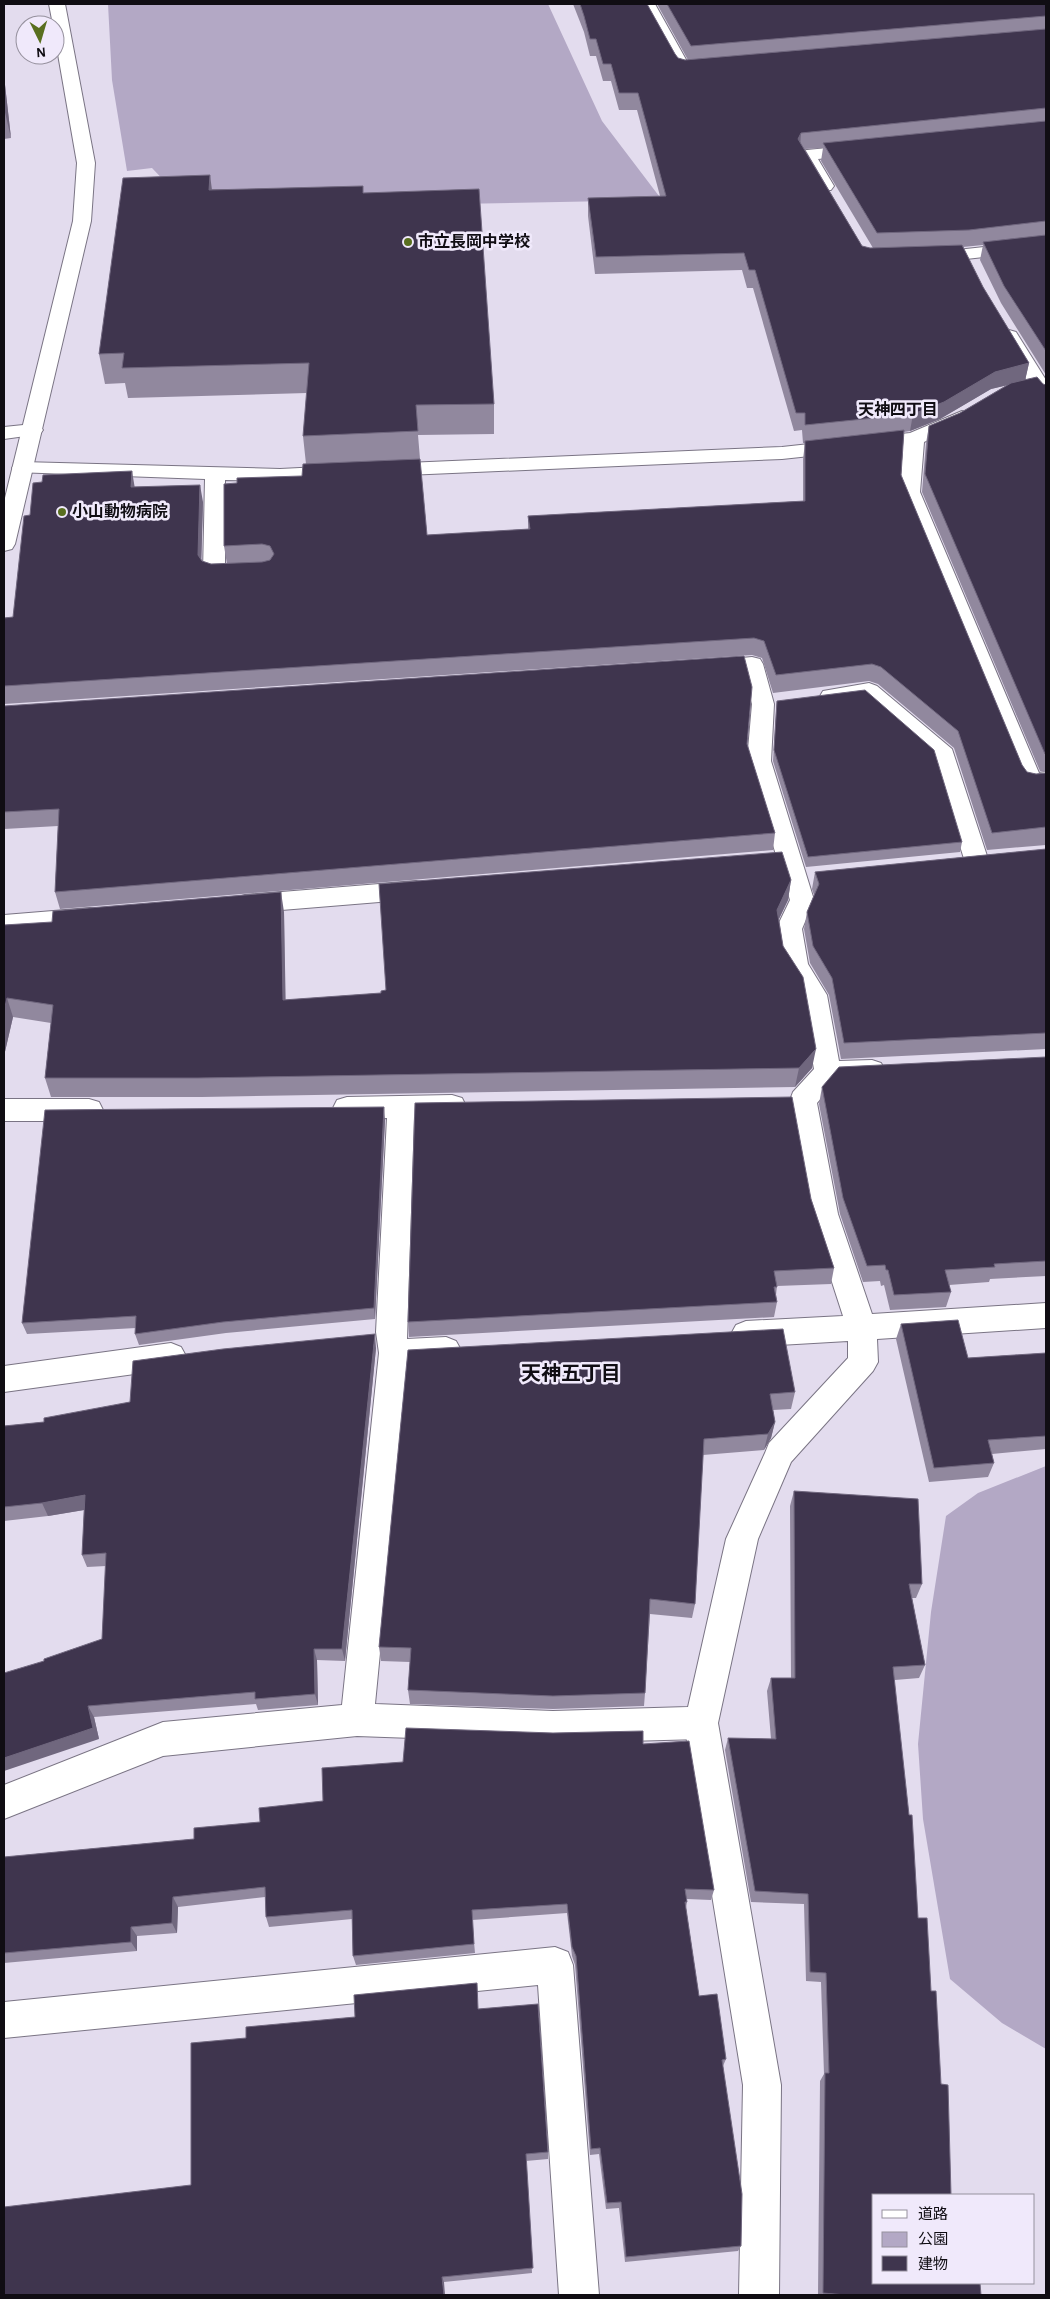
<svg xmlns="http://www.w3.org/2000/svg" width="1050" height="2299" font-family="'Alegreya Sans','Noto Sans JP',sans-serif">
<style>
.green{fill:#b3a8c5}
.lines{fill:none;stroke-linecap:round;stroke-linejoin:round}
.lane-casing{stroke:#7a7484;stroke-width:2}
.street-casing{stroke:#7a7484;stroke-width:2}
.secondary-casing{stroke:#7a7484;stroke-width:2}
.lane{fill:#fff;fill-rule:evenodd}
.street{fill:#fff;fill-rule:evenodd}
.secondary{fill:#fff;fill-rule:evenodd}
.wall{fill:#91889e;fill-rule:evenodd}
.shaded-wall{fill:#70677e}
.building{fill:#3f354e;stroke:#70677e}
.poi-dot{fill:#596f1f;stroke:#f0e9fb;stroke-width:2}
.labels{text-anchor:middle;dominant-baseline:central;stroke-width:5;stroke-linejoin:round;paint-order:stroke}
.far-poi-label{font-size:16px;font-weight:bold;fill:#100d13;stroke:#f0e9fb;text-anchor:start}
.far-neighbourhood-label{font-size:16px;font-weight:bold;fill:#100d13;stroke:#f0e9fb}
.neighbourhood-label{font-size:20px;font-weight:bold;fill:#100d13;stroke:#f0e9fb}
</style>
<rect width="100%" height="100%" fill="#e3dcee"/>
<path class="green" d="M108 4H548L602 121 662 200 298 207 173 190 152 168 127 171 112 80Z
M1046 1466V2049L1002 2023 950 1979 923 1819 918 1744 931 1612 946 1516 978 1493Z"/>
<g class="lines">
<defs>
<path id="lane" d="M701 1707 713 1711 718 1723 781 2085 779 2295H739L743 2085 684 1723 689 1711Z"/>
<path id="street" d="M639 4H655L689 65H710L712 68 710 71 684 75 678 73Z
M858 145 864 146 867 150 864 154 818 159 834 186 831 190H819L798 155 801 151 807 150Z
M1046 240V250L966 259 960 258 957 254 960 250 966 249Z
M1009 330 1016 332 1046 380V402L1039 400 999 336 1002 332Z
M962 411 969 413 972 417 969 421 924 442 920 492 1039 773 1046 772V788L1031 790 1023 788 1019 782 900 492 903 446 782 459 383 476 376 474 373 470 376 466 383 464 782 447 910 433Z
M33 424 40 426 43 430 40 434 4 439V427Z
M22 462 280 469 340 466 347 468 350 472 347 476 340 478 280 481 225 480V565L243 564 251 566 254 571 251 576C237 579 220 581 206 578L203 573 205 479 15 472 12 468 15 464Z
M752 657 760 659 763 664 774 704 771 761 814 900 802 929 808 964 827 995 839 1061 872 1060 881 1063 885 1070 881 1077 872 1080 835 1082 817 1103 838 1214 872 1314 1046 1303V1328L877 1339 878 1362 873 1371 791 1462 758 1539 718 1723 713 1735 701 1739 553 1743 357 1736 163 1756 4 1819V1785L163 1722 342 1705 379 1353 376 1332 387 1118 347 1119 337 1116 333 1108 337 1100 347 1097 452 1095 462 1098 466 1106 462 1114 452 1117H414L407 1339 446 1337 456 1341 461 1350 456 1359 446 1363 408 1365 375 1704 553 1711 688 1707 726 1539 765 1453 769 1443 848 1358V1341L746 1347 736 1343 731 1334 736 1325 746 1321 843 1316 810 1214 790 1100 793 1092 814 1069 801 996 782 965 776 929 790 900 747 761 752 704 743 672 709 674 701 672 698 667 701 662Z
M869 683 877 686 952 749 989 862 986 868 977 871 968 868 965 862 933 759 864 699 831 704 823 701 820 696 823 691Z
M416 881 425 884 428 890 425 896 416 899 245 913 236 910 233 904 236 898 245 895Z
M90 908 99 910 103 917 99 924 90 926 4 933V915Z
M4 1099H89L99 1102 103 1110 99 1118 89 1121H4Z
M171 1343 181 1347 186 1356 181 1365 171 1369 4 1392V1366Z
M555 1947 568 1952 573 1965 599 2295H559L538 1985 4 2038V2002Z"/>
<path id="secondary" d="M49 4H65L95 163 91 221 15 544 12 549 4 551V502L73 221 77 163 55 37V25H53Z"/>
</defs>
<use href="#lane" class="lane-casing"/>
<use href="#street" class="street-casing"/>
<use href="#secondary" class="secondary-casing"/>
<use href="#lane" class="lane"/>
<use href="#street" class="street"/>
<use href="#secondary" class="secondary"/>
</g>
<path class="wall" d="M573 4H647L675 54 678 58 685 60H688L657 4H1046V375L1001 303 980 260 983 245 963 247 983 287 1029 363 1025 380 1046 385V772L1040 771 922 492 926 443 929 426 960 413 1007 385 991 389 940 419 910 431 904 432 901 475 1022 765 1027 772 1036 774 1046 773V845L987 850 954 748 878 684 869 681 773 693 762 658 752 655 4 704V618L13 617 30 515 135 487 203 502 201 561 211 564H227L224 546 237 483 302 476 306 464 303 436 307 393 128 398 125 383 105 384 99 354 212 189 363 193 494 404V434L418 435 420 459 427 535 528 529V516L803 501V459L805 443H803L802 430 794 431 753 288H747L742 270 595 274 588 216V198L660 196 637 110H619L611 81H603L596 56H590L584 32ZM823 148 821 161 873 248H870L862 246 805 149Z
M4 76 11 138 4 139Z
M777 701 962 842 960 852 806 867 773 761 776 712Z
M4 706 747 744 775 833 773 850 60 909 55 892 58 826 4 829Z
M1046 849V1049L841 1059 829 995 810 963 804 929 807 912 814 895 812 889 815 872Z
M791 880 788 900 779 919 783 946 812 1068 795 1087 202 1097H51L45 1078 51 1023 13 1017 4 1056V925L284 912 285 1000 381 993 386 990Z
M1046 1057V1276L990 1279 989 1282 949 1285 951 1292 946 1307 890 1310 884 1285 881 1286 880 1281 863 1282 840 1214 819 1104 822 1087Z
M385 1120 375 1319 226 1333 139 1345 135 1334 136 1328 27 1334 22 1323Z
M811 1199 834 1268 831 1284 777 1286 776 1295 777 1302 774 1317 409 1337 408 1322Z
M901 1324 968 1358 1046 1353V1449L992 1454 994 1463 988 1477 929 1482 896 1339Z
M376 1348 345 1661 317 1660 318 1705 258 1710 256 1704 94 1717 99 1739 44 1661 102 1639 106 1566 87 1567 82 1555 84 1510 48 1516 4 1521V1426L44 1422 130 1402Z
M408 1350 795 1392 791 1409 773 1410 775 1422 771 1438 764 1450 703 1455 695 1604 692 1618 650 1614 645 1693 644 1706 553 1709 410 1704 408 1690 410 1662 381 1661 379 1647Z
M794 1491 922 1584 916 1598H912L925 1665 919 1678 895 1680 874 2195 981 2295H818L820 2081 824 2074 821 1982 806 1981 804 1904 751 1902 725 1750 728 1738 771 1739 767 1691 771 1678H791L790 1506Z
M643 1744 714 1890 711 1900 687 1899V1902L686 1908 699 1996 726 2059 723 2066 741 2246 738 2251 625 2262 619 2208 606 2209 599 2154 590 2155 575 1965 572 1956 567 1913 472 1920 475 1953 356 1965 353 1956 352 1919 269 1927 266 1917 265 1897 178 1907 177 1933 137 1936V1951L4 1963V1857L194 1839 260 1822 323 1801Z
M478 2009 548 2152V2159L526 2161 532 2273 444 2282 191 2185 246 2038Z"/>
<path class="shaded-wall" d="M4 76 11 138 4 108Z
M801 133 800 150 798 139Z
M210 175 214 205 209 190Z
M1029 363 1025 381 991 389 940 419 910 431 913 414 995 372Z
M132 471 135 489 131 487Z
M200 485 203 502 201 573 198 555Z
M791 880 788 900 774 929 777 910Z
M281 892 284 912 286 1019 283 1000Z
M7 998 13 1017 4 1056V1011Z
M816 1049 812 1068 795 1087 799 1068Z
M384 1107 385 1120 375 1319 374 1308Z
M375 1334 376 1348 345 1661 342 1649Z
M775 1422 771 1438 764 1450 768 1434Z
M85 1495 90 1509 48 1516 42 1503Z
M314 1649 317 1660 318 1705 315 1694Z
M88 1706 94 1717 99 1739 4 1771V1758Z
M173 1897 178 1907 177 1933 172 1923Z
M131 1927 137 1936V1951L131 1942Z
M442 2277 444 2282 445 2295H444Z"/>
<path class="building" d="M580 4H647L675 54 678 58 685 60 1046 29V108L801 133 798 139 862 246 870 248 962 245 983 287 1029 363 995 372 944 402 913 414 805 425V413H796L755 270H749L744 253 596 257 588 198 666 196 638 93H619L611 64H603L596 39H590L584 16Z
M667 4H1046V16L691 46Z
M1046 121V221L969 230 877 233 823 143Z
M210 175 209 190 363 186V193L479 189 494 404 416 405 418 431 303 436 309 363 122 368 124 353 99 354 123 178Z
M1046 235V351L1004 286 983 242Z
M1037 377 1043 384 1046 385V754H1045L925 474 929 426 960 413 1011 383Z
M904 430 901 475 1022 765 1027 772 1036 774 1046 773V827L992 833 958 731 881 667 872 664 776 675 764 641 754 638 4 686V618L13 617 24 516 30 515 33 483 42 482 43 475 132 471 131 487 200 485 198 555 202 561 211 564 262 562 270 560 274 554 270 546 262 544 224 546V484L237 483V478L302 476 303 464 420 459 427 535 530 529 528 516 805 501V441Z
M744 656 752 687 747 744 775 833 55 892 59 809 4 812V706Z
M865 690 934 750 962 842 808 857 774 750 777 701Z
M1046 849V1033L844 1043 832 978 813 946 807 912 819 884 815 872Z
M782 852 791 880 777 910 783 946 803 977 816 1049 799 1068 198 1078H45L53 1005 7 998 4 1011V925L52 922 53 911 281 892 283 1000 381 993V991L386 990 379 884Z
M1046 1057V1261L994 1264 995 1267 945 1270 951 1292 894 1295 888 1270H886L885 1265 867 1266 843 1198 822 1087 839 1067Z
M792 1097 811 1199 834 1268 774 1271 777 1287H774L777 1302 408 1322 415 1103Z
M384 1107 374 1308 223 1322 135 1334 136 1316 22 1323 45 1110Z
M958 1320 968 1358 1046 1353V1436L988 1440 994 1463 934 1468 901 1324Z
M783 1329 795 1392 770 1394 775 1422 768 1434 704 1439 695 1604 650 1599 645 1693 553 1696 408 1690 411 1648 379 1647 408 1350Z
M375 1334 342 1649H314L315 1694 255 1699V1692L88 1706 93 1728 4 1758V1673L44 1661V1659L102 1639 106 1553 82 1555 85 1495 42 1503 4 1507V1426L44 1422V1418L130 1402 133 1361 223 1349Z
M794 1491 918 1499 922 1584H909L925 1665 893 1667 909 1815H912L918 1918H927L931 1991H936L941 2084 948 2085 951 2195H874V2283H980L981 2295H846L823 2293 825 2073H829L826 1973 810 1972 808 1894 755 1891 728 1738 776 1739 771 1678H795Z
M406 1728 553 1733 643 1731V1744L689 1741 714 1890 685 1889 687 1902H685L699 1996 717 1994 726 2059 722 2060 742 2194 741 2246 626 2257 621 2202 607 2203 600 2148 591 2149 576 1956 572 1947 567 1904 472 1910 474 1944 353 1956 352 1910 266 1917 265 1887 173 1897 172 1923 131 1927V1942L4 1953V1857L194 1839V1828L260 1822 259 1808 323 1801 322 1768 403 1762Z
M477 1983 478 2009 538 2004 548 2152 526 2154 533 2268 442 2277 444 2295H4V2207L191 2185V2043L246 2038V2027L355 2017 354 1995Z"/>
<g class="poi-dot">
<circle cx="408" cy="242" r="5"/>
<circle cx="62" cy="512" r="5"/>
</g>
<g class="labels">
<g class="far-poi-label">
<text x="418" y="242">市立長岡中学校</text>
<text x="72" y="512">小山動物病院</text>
</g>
<g class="far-neighbourhood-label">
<text x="898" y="410">天神四丁目</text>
</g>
<g class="neighbourhood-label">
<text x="571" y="1374">天神五丁目</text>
</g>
</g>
<rect width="1050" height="2299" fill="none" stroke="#100d13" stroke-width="10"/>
<rect x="872" y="2194" width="162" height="90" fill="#f0e9fb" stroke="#96919e"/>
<rect x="882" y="2210" width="25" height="8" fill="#ffffff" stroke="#96919e"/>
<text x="918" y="2219" font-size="15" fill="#100d13">道路</text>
<rect x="882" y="2232" width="25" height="15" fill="#b3a8c5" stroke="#96919e"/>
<text x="918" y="2244" font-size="15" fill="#100d13">公園</text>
<rect x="882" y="2256" width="25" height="15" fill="#3f354e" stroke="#96919e"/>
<text x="918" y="2269" font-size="15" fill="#100d13">建物</text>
<g transform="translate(40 40) rotate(175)"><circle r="24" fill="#f0e9fb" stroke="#96919e"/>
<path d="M0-4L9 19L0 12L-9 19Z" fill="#596f1f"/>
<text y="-8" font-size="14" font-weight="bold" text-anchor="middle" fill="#100d13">N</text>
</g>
</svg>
